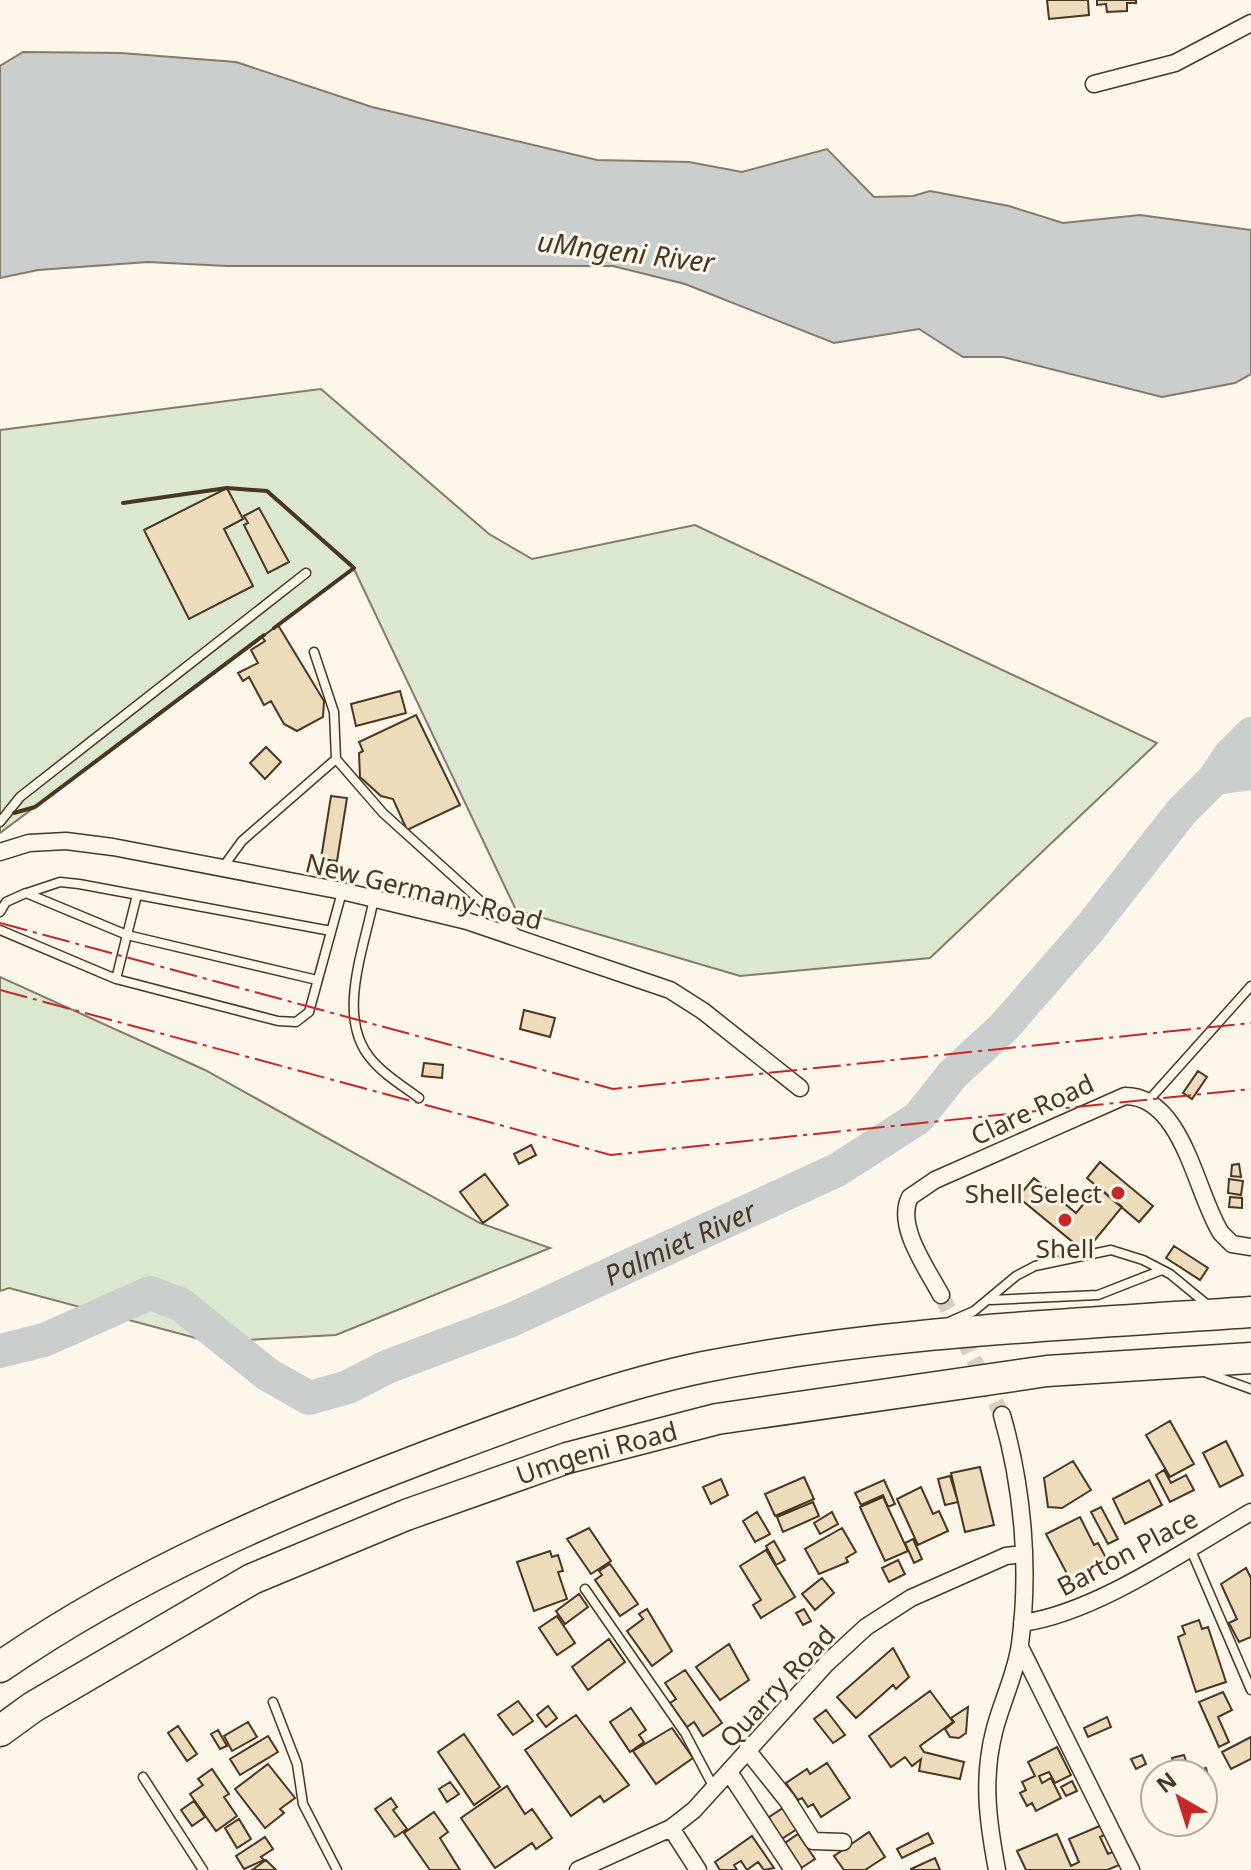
<svg xmlns="http://www.w3.org/2000/svg" width="1251" height="1870" font-family="'Noto Sans',sans-serif">
<style>
.green{fill:#dce7d0;stroke:#887966;stroke-width:2}
.water{fill:#c9cecd;stroke:#887966;stroke-width:2}
.lines{fill:none;stroke-linecap:round;stroke-linejoin:round}
.river{stroke:#c9cecd;stroke-width:34}
.building{fill:#ecdcbc;stroke:#4a3520;stroke-width:2}
.minor-tunnel{stroke:#d8cfc1;stroke-width:16;stroke-dasharray:16 8;stroke-linecap:butt}
.service-casing{stroke:#4a3520;stroke-width:11}
.minor-casing{stroke:#4a3520;stroke-width:19}
.motorway-casing{stroke:#4a3520;stroke-width:33}
.service{stroke:#fbf6e9;stroke-width:8}
.minor{stroke:#fbf6e9;stroke-width:16}
.motorway{stroke:#fbf6e9;stroke-width:30}
.wall{stroke:#4a3520;stroke-width:4}
.power{stroke:#c62828;stroke-width:2;stroke-dasharray:28 6 4 6;stroke-linecap:butt}
.poi-dot{fill:#c62828;stroke:#fbf6e9;stroke-width:3}
.labels{text-anchor:middle;dominant-baseline:central;stroke-width:6;stroke-linejoin:round;paint-order:stroke}
.street-label{font-size:26px;fill:#4a3520;stroke:#fbf6e9}
.poi-label{font-size:26px;fill:#4a3520;stroke:#fbf6e9;text-anchor:end}
.water-label{font-size:28px;font-style:italic;fill:#4a3520;stroke:#fbf6e9}
</style>
<rect width="100%" height="100%" fill="#fbf6e9"/>
<path class="green" d="M321 389 489 534 532 559 695 525 1157 743 930 958 740 976 516 910 354 569 0 833V430Z
M0 977 205 1070 480 1223 550 1248 336 1335 211 1342 9 1288 0 1291Z"/>
<path class="water" d="M23 52 121 53 236 62 372 107 597 160 689 162 742 172 827 149 874 197 913 196 930 191 1009 206 1063 223 1140 215 1251 230V374L1235 383 1162 397 1003 357H963L919 329 834 343 685 284 613 266H227L148 262 38 270 0 278V66Z"/>
<g class="lines">
<g class="river">
<path d="M1215 778 1230 755 1251 734"/>
<path id="s1" d="M0 1351 44 1340 150 1293 180 1304 267 1374 309 1398 348 1387 387 1367 511 1320 837 1170 918 1118 953 1074 1004 1027 1090 928 1182 811 1215 778 1251 773"/>
</g>
</g>
<path class="building" d="M1047 0H1088L1089 15 1049 19Z
M1097 0H1136V3H1127V11L1107 12 1106 4 1097 5Z
M227 488 243 519 224 529 253 586 189 619 144 530Z
M259 508 289 562 268 573 244 525 248 523 244 516Z
M278 625 324 701 323 717 297 731 284 724 271 701 264 705 249 677 243 681 238 673 258 663 251 650 265 641 262 637Z
M400 691 406 713 356 726 351 704Z
M416 715 460 805 407 830 393 799 381 796 360 777 359 753 363 751 359 742Z
M266 747 281 762 265 779 250 763Z
M331 796 347 798 337 861 321 859Z
M524 1010 555 1018 550 1037 520 1029Z
M424 1063 443 1065 442 1078 422 1076Z
M1198 1071 1207 1077 1192 1099 1183 1093Z
M531 1145 536 1155 519 1164 514 1154Z
M1100 1162 1153 1206 1139 1222 1087 1178Z
M1239 1164 1241 1177 1231 1176 1232 1165Z
M485 1174 508 1205 483 1223 460 1192Z
M1034 1178 1076 1213 1098 1187 1122 1207 1085 1252 1018 1197Z
M1229 1179 1243 1181 1241 1195 1228 1193Z
M1230 1197 1242 1198V1208L1229 1207Z
M1174 1246 1208 1268 1200 1280 1166 1258Z
M1170 1421 1194 1464 1170 1477 1146 1435Z
M1226 1441 1243 1475 1220 1487 1203 1453Z
M1073 1461 1091 1490 1062 1508 1048 1507 1044 1478Z
M980 1467 994 1525 965 1532 951 1473Z
M1164 1470 1171 1483 1186 1475 1194 1490 1170 1502 1156 1475Z
M950 1476 958 1502 945 1505 938 1479Z
M804 1477 814 1499 775 1516 765 1494Z
M721 1479 728 1495 711 1504 703 1487Z
M884 1480 895 1504 888 1507 883 1495 861 1505 855 1493Z
M1149 1480 1162 1505 1125 1524 1113 1499Z
M921 1487 933 1514 939 1511 948 1531 918 1545 897 1499Z
M883 1497 908 1551 885 1561 860 1507Z
M813 1502 819 1516 783 1532 777 1517Z
M1101 1507 1118 1539 1108 1544 1091 1512Z
M757 1512 770 1534 755 1542 743 1521Z
M832 1512 838 1524 820 1534 814 1523Z
M1080 1517 1094 1545 1098 1543 1106 1558 1087 1568 1093 1580 1075 1589 1046 1534Z
M589 1528 611 1561 591 1574 567 1539Z
M842 1528 856 1552 846 1558 848 1562 819 1574 805 1549Z
M913 1539 922 1559 914 1563 905 1543Z
M774 1541 785 1560 776 1565 766 1546Z
M766 1550 795 1597 761 1618 753 1605 761 1600 740 1566Z
M550 1551 552 1557 558 1555 563 1571 558 1572 567 1599 534 1611 517 1562Z
M898 1560 905 1574 889 1582 882 1568Z
M610 1564 638 1604 620 1616 595 1580 602 1575 599 1571Z
M1246 1568 1251 1578V1637L1239 1642 1229 1623 1237 1619 1221 1584Z
M822 1578 834 1593 815 1610 802 1594Z
M579 1594 588 1607 565 1624 556 1611Z
M647 1609 672 1651 652 1666 627 1631 643 1619 639 1614Z
M804 1609 811 1621 803 1625 796 1613Z
M557 1616 575 1643 557 1655 539 1628Z
M1199 1620 1202 1629 1208 1627 1226 1682 1196 1692 1178 1637 1185 1634 1182 1626Z
M609 1639 625 1662 588 1690 572 1667Z
M729 1644 749 1680 720 1700 696 1667Z
M893 1648 909 1677 896 1689 893 1685 856 1718 837 1697Z
M685 1670 722 1723 703 1736 694 1722 687 1727 670 1703 676 1699 665 1683Z
M930 1691 953 1722 920 1746 924 1752 964 1762 960 1779 919 1771 921 1759 912 1766 905 1757 891 1767 869 1736Z
M1223 1692 1232 1710 1218 1717 1229 1742 1219 1747 1199 1702Z
M518 1701 533 1721 513 1735 498 1715Z
M548 1706 557 1718 546 1727 537 1715Z
M968 1707 966 1733 959 1738 950 1737 945 1729 954 1722 951 1718Z
M631 1708 646 1730 639 1735 644 1742 630 1752 610 1722Z
M826 1710 845 1735 833 1743 814 1719Z
M576 1715 629 1785 604 1802 600 1796 571 1816 525 1750Z
M1107 1717 1111 1727 1088 1737 1084 1728Z
M248 1722 257 1737 232 1751 224 1736Z
M178 1726 197 1754 187 1761 168 1733Z
M672 1728 693 1758 656 1784 633 1751Z
M218 1730 227 1746 220 1749 211 1734Z
M464 1734 500 1787 474 1805 438 1752Z
M268 1736 278 1752 240 1775 230 1759Z
M1251 1737V1759L1231 1769 1222 1752Z
M1057 1747 1071 1775 1055 1783 1049 1772 1039 1776 1042 1783 1051 1778 1061 1798 1036 1811 1032 1803 1027 1806 1020 1793 1026 1790 1022 1782 1035 1776 1028 1762Z
M1142 1755 1146 1764 1136 1769 1131 1759Z
M1184 1755 1188 1767 1176 1771 1172 1758Z
M827 1763 850 1798 821 1817 813 1804 808 1807 802 1798 798 1800 786 1783 807 1769 810 1774Z
M268 1764 295 1798 280 1809 284 1813 265 1828 235 1789Z
M1206 1768 1209 1779 1203 1781V1774H1183Z
M212 1769 229 1794 224 1797 237 1816 216 1831 190 1794 203 1785 198 1779Z
M1072 1781 1077 1791 1066 1796 1061 1787Z
M450 1782 459 1794 447 1802 439 1789Z
M507 1786 525 1814 532 1809 552 1838 536 1849 532 1843 495 1868 461 1818Z
M391 1798 397 1807 393 1810 407 1829 395 1837 375 1809Z
M194 1801 205 1817 192 1826 181 1810Z
M783 1808 797 1829 780 1840 766 1819Z
M434 1812 448 1832 440 1838 460 1870H430L404 1833Z
M239 1819 251 1839 237 1848 225 1828Z
M1102 1825 1107 1834 1100 1837 1108 1854 1116 1850 1122 1864 1107 1870H1026L1017 1851 1057 1834 1071 1866 1079 1862 1069 1839Z
M869 1832 885 1857 865 1870H844L834 1856Z
M928 1833 933 1843 902 1858 897 1849Z
M798 1834 815 1859 798 1870 782 1845Z
M752 1836 774 1868 764 1870 758 1862 747 1870 741 1861 734 1865 737 1870H720L715 1862Z
M265 1837 273 1849 261 1857 264 1860 244 1869 236 1856Z
M935 1858 940 1870H911V1869Z
M266 1860 276 1870H252Z"/>
<g class="lines">
<path class="minor-tunnel" d="M941 1295 1002 1415"/>
<defs>
<path id="service" d="M336 759 383 813 516 933
M0 822 20 797 306 573
M223 867 242 841 336 759 334 712 314 652
M27 893 60 882 79 884 331 931
M374 898C365 947 335 1017 371 1059 384 1075 403 1086 419 1098
M0 912 6 902 26 893 127 935 317 980
M0 930 116 979 278 1021 296 1022 309 1012 342 892
M116 979 137 895
M1149 1100 1251 986
M991 1300 1098 1295 1162 1270
M951 1321 974 1311 1016 1276 1035 1266 1111 1250 1143 1260 1170 1274 1209 1306
M1207 1373 1251 1389
M1190 1548 1251 1690
M585 1589 685 1733 714 1788
M273 1702 297 1764 303 1804 337 1870
M143 1777 203 1870"/>
<path id="minor" d="M1094 84 1175 63 1251 23
M0 852 29 843 66 841 113 847 342 891 467 921 670 990 703 1011 800 1088
M941 1295C928 1270 895 1226 910 1197L935 1180 1125 1096C1183 1096 1196 1194 1221 1233L1232 1244 1251 1247
M1022 1623C1096 1613 1185 1550 1251 1512
M1020 1647 1131 1870
M747 1750 787 1800 813 1841 843 1842
M729 1772 793 1870
M671 1828 698 1870
M578 1870 671 1828 694 1810 827 1663 866 1627 911 1598 1006 1556 1023 1554
M997 1870C988 1822 982 1780 994 1732 1001 1703 1016 1674 1020 1644 1030 1569 1023 1488 1002 1415"/>
<g id="motorway">
<path d="M0 1667C133 1575 283 1511 433 1454 521 1421 612 1386 704 1367 884 1331 1069 1325 1251 1312"/>
<path id="s2" d="M0 1731 33 1707 252 1579 406 1515 567 1458 717 1419 1047 1371 1251 1358"/>
</g>
</defs>
<use href="#service" class="service-casing"/>
<use href="#minor" class="minor-casing"/>
<use href="#motorway" class="motorway-casing"/>
<use href="#service" class="service"/>
<use href="#minor" class="minor"/>
<use href="#motorway" class="motorway"/>
<path class="wall" d="M123 503 227 488 267 491 354 568 274 628
M14 813 35 807 264 635"/>
<path class="power" d="M0 923 613 1089 1251 1023
M0 990 611 1155 1251 1089"/>
</g>
<g class="poi-dot">
<circle cx="1118" cy="1193" r="8"/>
<circle cx="1065" cy="1220" r="8"/>
</g>
<g class="labels">
<g class="street-label">
<text transform="translate(424 891) rotate(14)">New Germany Road</text>
<text transform="translate(1032 1109) rotate(-25)">Clare Road</text>
<text stroke="none"><textPath href="#s2" startOffset="662">Umgeni Road</textPath></text>
<text transform="translate(1127 1552) rotate(-28)">Barton Place</text>
<text transform="translate(777 1686) rotate(-47)">Quarry Road</text>
</g>
<g class="poi-label">
<text x="1102" y="1193">Shell Select</text>
<text x="1065" y="1248" text-anchor="middle">Shell</text>
</g>
<g class="water-label">
<text transform="translate(626 251) rotate(7)">uMngeni River</text>
<text stroke="none"><textPath href="#s1" startOffset="756">Palmiet River</textPath></text>
</g>
</g>
<g transform="translate(1179 1798) rotate(321)"><circle r="38" fill="#fbf6e9" stroke="#b4a999" stroke-width="2"/>
<path d="M0-6L14 30L0 20L-14 30Z" fill="#c62828"/>
<text y="-12" font-size="22" font-weight="bold" text-anchor="middle" fill="#4a3520">N</text>
</g>
</svg>
